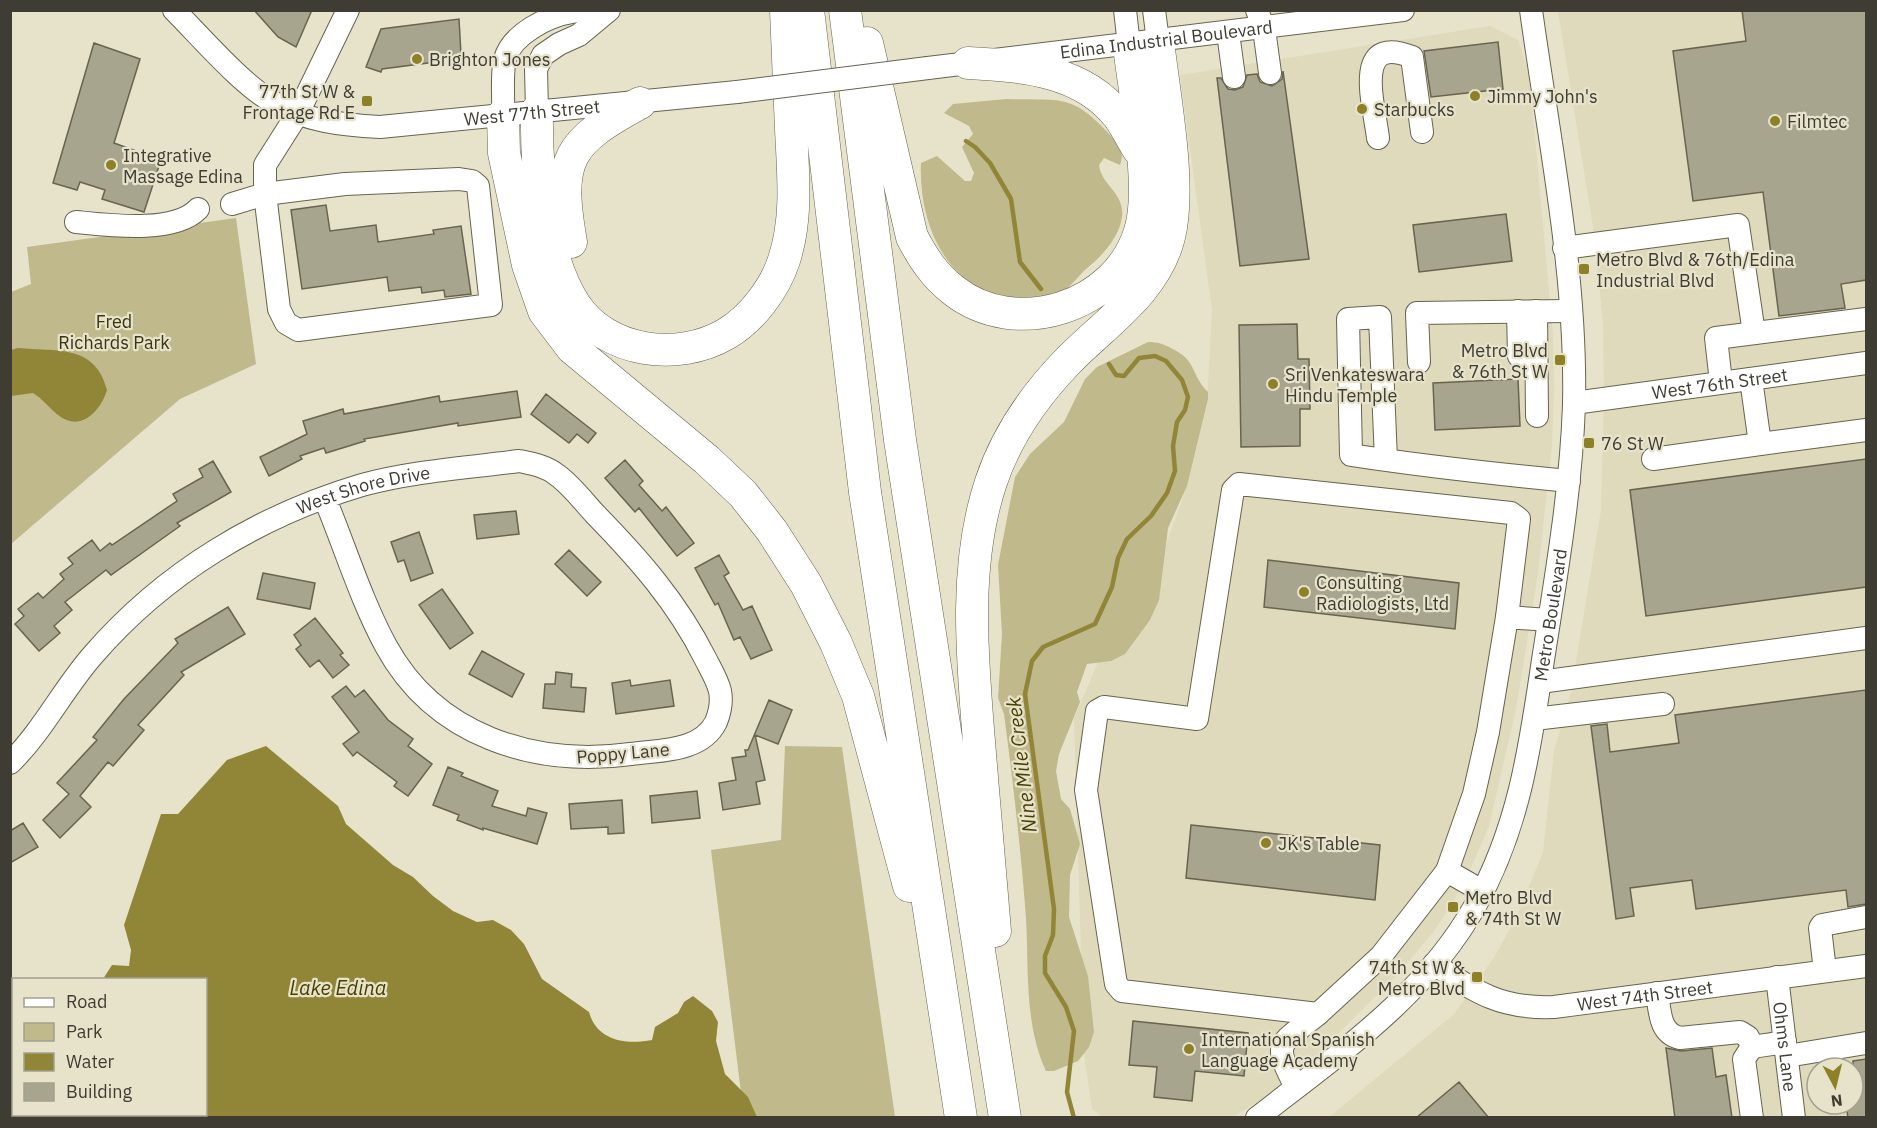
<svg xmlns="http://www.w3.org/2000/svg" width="1877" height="1128" font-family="'IBM Plex Sans',sans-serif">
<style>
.built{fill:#dedabb;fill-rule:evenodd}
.green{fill:#c0b98b}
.water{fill:#918638}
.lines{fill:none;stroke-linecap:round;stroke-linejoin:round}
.stream{stroke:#918638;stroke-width:4.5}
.building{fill:#a8a58e;stroke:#67644f;stroke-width:1.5}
.minor-casing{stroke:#66634e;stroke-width:24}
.highway-casing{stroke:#66634e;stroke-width:33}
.minor{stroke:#fff;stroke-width:22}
.highway{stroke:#fff;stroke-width:32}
.minor-bridge-casing{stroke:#66634e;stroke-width:24;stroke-linecap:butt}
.minor-bridge{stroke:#fff;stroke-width:22}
.poi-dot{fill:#8d8027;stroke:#e7e3cb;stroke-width:2}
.labels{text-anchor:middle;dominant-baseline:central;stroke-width:4.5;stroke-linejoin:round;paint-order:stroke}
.street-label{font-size:18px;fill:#3e3c33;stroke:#e7e3cb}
.poi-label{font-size:18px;fill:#3e3c33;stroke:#e7e3cb;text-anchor:start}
.park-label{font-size:18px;fill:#393412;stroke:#e7e3cb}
.water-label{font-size:20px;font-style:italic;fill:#483f00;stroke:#e7e3cb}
</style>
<rect width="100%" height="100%" fill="#e7e3cb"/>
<path class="built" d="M1558 11H1866V1117L1328 1118 1454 1014 1495 956 1517 916 1543 852 1554 751 1571 692 1601 510 1604 391 1603 323 1593 227ZM1817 1068H1853V1104H1817Z
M1490 26 1518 40 1529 72 1553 334 1554 388 1552 446 1538 574 1516 709 1489 826 1465 882 1435 930 1394 978 1291 1081 1233 1117H1102L1092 1109 1084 1054 1074 719 1098 662 1128 650 1187 486 1207 403 1212 310 1180 75Z"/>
<path class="green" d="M1006 99C1061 101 1071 92 1111 136 1119 145 1125 153 1120 165L1104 158 1099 165C1101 185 1125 193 1122 217 1119 238 1102 256 1086 269 1080 274 1074 283 1067 288 1056 296 1036 298 1023 298 950 298 918 227 921 163L937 156 965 181H971L974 173 962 147 973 134 969 126 944 113 953 104Z
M236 218 256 364 180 399 11 544V292L31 284 27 247Z
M1148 342C1158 342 1163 344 1171 348 1198 361 1190 374 1208 392V399L1187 486 1168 528 1159 600 1150 620 1125 654 1111 661 1087 664 1077 692 1080 702 1059 754 1056 771 1061 799 1070 809 1080 844 1070 875 1069 917 1088 976 1094 1032 1089 1047 1078 1061 1054 1071H1046C1024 1024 1029 969 1026 918 1021 850 1013 782 1004 714L998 698 1002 634 998 565 1015 477 1030 454 1064 422 1085 379 1097 367Z
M785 746 842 747 895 1117H744L711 850 781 840Z"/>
<path class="water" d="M18 348C55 352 95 343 107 390 101 411 80 433 58 415 49 408 43 399 33 393L11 396V350Z
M266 746 338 806 346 824 393 865 413 877 433 896 453 911 477 922 493 920 511 930 524 944 542 979 589 1012C597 1041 626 1045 652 1040L655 1027 678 1013 684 1002 693 996 712 1011 718 1022 716 1041 725 1074 748 1097 757 1117H11V1038H14V1114H206V980L103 979 112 965 129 966 131 950 124 925 161 814H178L227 760Z"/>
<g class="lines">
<path class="stream" d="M966 141 975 147 990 163 1011 199 1020 262 1041 289
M1074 1118 1067 1092 1074 1031 1066 1007 1045 973V956L1053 935 1054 909 1025 694 1032 661 1043 647 1095 624 1112 587 1118 558 1127 539 1151 516 1167 493 1175 471 1173 446 1177 422 1185 410 1188 397 1182 380 1166 361 1155 356 1139 358 1124 376 1116 375 1109 364"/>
</g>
<path class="building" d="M254 10H312L296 47 278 37Z
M1742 10H1866V280L1841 284 1845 308 1779 316 1763 192 1693 201 1673 51 1746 41Z
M459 19 461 54 443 57V61L382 69 381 72 366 67 381 29Z
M1498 42 1503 89 1431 97 1424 51Z
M94 43 140 59 114 143 161 160 144 212 102 199 105 190 80 182 77 190 53 183Z
M1283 71 1309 259 1240 266 1217 78H1221L1228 89 1235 90 1243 87 1247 75 1257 74 1260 82 1272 86 1282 79Z
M326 205 330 231 376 225 378 242 434 234 433 230 461 226 471 294 445 297 444 290 422 293 421 287 389 291 387 277 302 289 291 210Z
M1506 214 1512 261 1419 272 1413 225Z
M1297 324 1298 359H1309L1310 409H1300V446L1241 447 1239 325Z
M1518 379 1520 426 1435 430 1433 383Z
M517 391 521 417 458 426V423L364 439 365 441 326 453 324 448 300 456 302 459 269 476 260 457 307 434 303 421 343 409 344 414 439 396 440 402Z
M546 394 596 433 588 443 577 434 569 443 531 414Z
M1866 459V587L1646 616 1630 490Z
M625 460 643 481 639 485 662 511 666 507 694 543 677 556 639 508 635 512 605 478Z
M213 461 231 492 177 523 180 526 111 575 106 570 65 602 72 610 54 626 60 633 39 651 15 624 24 616 18 609 38 593 43 598 64 579 60 574 73 564 68 558 92 540 100 551 110 543 112 545 177 501 173 494 203 477 199 469Z
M516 511 519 534 477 539 474 515Z
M419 532 433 573 411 581 404 560 398 562 391 542Z
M569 550 601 582 587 596 555 564Z
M719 555 729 573 724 576 743 610 752 606 772 650 751 659 740 637 734 640 718 603 715 605 695 568Z
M1268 560 1459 583 1455 629 1264 607Z
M263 573 315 583 310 609 257 599Z
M442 589 473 633 450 649 419 605Z
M228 607 245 634 181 672 184 675 138 725 144 730 113 766 108 762 80 796 91 807 60 838 43 820 69 794 57 783 97 740 93 737 124 699 178 643 175 639Z
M315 618 343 653 340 655 349 665 333 678 319 660 310 667 296 649 301 645 294 635Z
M482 651 524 674 512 697 469 674Z
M556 672 572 674 571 687 586 688 584 712 543 708 545 684H555Z
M630 680 631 686 670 680 674 706 616 714 612 683Z
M346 686 355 697 364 690 388 720 413 739 408 746 432 764 408 796 394 786 397 782 357 752 353 756 343 744 359 732 332 697Z
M1866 690V904L1848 907 1846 890 1696 909 1692 880 1630 888 1634 916 1616 919 1591 726 1607 724 1610 752 1679 743 1675 715Z
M769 700 792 710 778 744 755 735 765 780 756 782 760 804 723 810 719 783 736 780 732 758 746 756 745 750H748Z
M448 767 463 773 461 776 498 791 492 806 526 816 528 808 547 813 537 844 483 828V830L457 820 459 815 433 805Z
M697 791 700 818 652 823 650 796Z
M622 800 624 833 608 834V827L571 829 569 804Z
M23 823 38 847 10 863V831Z
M1191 825 1380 845 1375 900 1186 878Z
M1133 1021 1248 1033 1244 1076 1195 1071 1192 1101 1154 1097 1157 1067 1129 1065Z
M1666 1048 1681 1051 1712 1048 1716 1077 1726 1075 1732 1118H1675Z
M1866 1059V1118H1848L1846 1104H1853V1061Z
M1459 1082 1489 1118H1416Z"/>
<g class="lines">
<defs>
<g id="minor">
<path id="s1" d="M174 10C200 36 243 86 273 102 306 121 342 125 380 127L737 92"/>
<path d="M1125 10 1129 45"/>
<path d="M1154 10 1158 41"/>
<path d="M1257 10 1264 29 1270 73"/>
<path d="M1228 33 1234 77"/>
<path id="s2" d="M928 68 1403 10"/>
<path d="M537 111 536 69 543 55 559 44 579 35 609 10"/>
<path d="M503 115C504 98 501 76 505 59 512 34 548 16 572 12 582 10 594 11 605 10"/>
<path d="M1378 138C1374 104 1352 33 1412 57L1422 132"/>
<path d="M459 179 472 181 478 186 491 305 298 330 286 323 279 309 265 194 345 184Z"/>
<path d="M232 204 265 194V165L298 113 348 10"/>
<path d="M76 222C108 225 174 234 198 209"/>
<path d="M1564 248 1738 225 1754 333"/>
<path d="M1518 311 1519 356"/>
<path d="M1536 311 1537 416"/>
<path d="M1419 362 1417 313 1570 311"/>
<path d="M1751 379 1760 444 1866 430"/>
<path d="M1721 382 1716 338 1866 319"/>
<path id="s3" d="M1574 403 1866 363"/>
<path d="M1653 459 1760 444"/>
<path d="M1386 460 1380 317 1348 319 1351 455C1423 466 1496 474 1569 481"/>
<path d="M1540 682 1866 638"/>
<path d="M1534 719 1663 704"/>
<path id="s4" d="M10 763C43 731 63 689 93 655 164 573 258 516 362 485 413 471 467 468 519 461 533 464 546 466 557 475 571 485 583 501 595 514 638 558 677 602 705 658 710 668 717 679 720 691 722 701 720 712 716 722 701 752 660 750 631 754 534 767 435 736 386 646 361 600 345 547 325 499"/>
<path d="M1447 871 1474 794 1488 732 1507 617 1549 620"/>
<path id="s5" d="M1434 964C1477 993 1501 1009 1554 1007L1866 966"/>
<path d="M1825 971 1820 928 1822 925 1866 917"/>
<path id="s6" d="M1777 977 1794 1118"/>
<path d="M1657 993C1660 1011 1659 1033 1680 1038L1740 1032 1748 1037 1752 1047 1785 1042"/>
<path d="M1318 1014 1381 956 1447 871 1482 891"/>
<path d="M1787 1056 1866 1043"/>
<path d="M1296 1087C1271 1040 1280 1045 1318 1014L1122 991 1116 984 1086 790 1097 711 1104 707 1197 719 1233 490 1239 484 1511 513 1519 519 1507 617"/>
<path id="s7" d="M1257 1118C1337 1055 1424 997 1475 906 1519 828 1530 748 1543 660 1556 576 1571 491 1574 405 1577 274 1549 141 1531 10"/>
<path d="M1752 1118 1744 1059 1752 1047"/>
</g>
<path id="highway" d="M808 10 865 492 961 1118
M845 10 900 440 1005 1118
M867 43 912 237C923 258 934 275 953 290 1016 340 1118 307 1140 231 1154 187 1134 93 1129 45
M968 63C1023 66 1083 70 1119 117 1126 127 1132 139 1138 149
M537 111C536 169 543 256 575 305 607 353 678 362 726 334 752 319 775 288 784 260 798 217 793 173 791 129 789 89 788 50 786 10
M503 115 504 153 528 265 544 311 572 348 707 460 743 494 772 531 806 584 836 643 858 696 909 886
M571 242C556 158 568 142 640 103
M995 931C990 872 985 813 980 754 973 666 962 568 991 482 1006 437 1035 395 1068 361 1105 323 1155 292 1169 237 1182 185 1164 96 1158 41"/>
</defs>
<use href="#minor" class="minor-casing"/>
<use href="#highway" class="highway-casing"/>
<use href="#minor" class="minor"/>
<use href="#highway" class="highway"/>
<defs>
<path id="minor-bridge" d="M737 92 928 68"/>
</defs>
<use href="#minor-bridge" class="minor-bridge-casing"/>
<use href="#minor-bridge" class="minor-bridge"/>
</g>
<g class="poi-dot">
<circle cx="417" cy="59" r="6"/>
<circle cx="1475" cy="96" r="6"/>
<rect x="361" y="95" width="12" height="12" rx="3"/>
<circle cx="1362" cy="109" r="6"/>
<circle cx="1775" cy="121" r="6"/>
<circle cx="111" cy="165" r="6"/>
<rect x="1578" y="263" width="12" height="12" rx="3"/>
<rect x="1554" y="354" width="12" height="12" rx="3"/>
<circle cx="1273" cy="384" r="6"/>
<rect x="1583" y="437" width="12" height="12" rx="3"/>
<circle cx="1304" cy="592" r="6"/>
<circle cx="1266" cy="843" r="6"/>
<rect x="1447" y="901" width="12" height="12" rx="3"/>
<rect x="1471" y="971" width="12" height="12" rx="3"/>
<circle cx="1189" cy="1049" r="6"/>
</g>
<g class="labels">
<g class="street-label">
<text stroke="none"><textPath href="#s2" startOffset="240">Edina Industrial Boulevard</textPath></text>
<text stroke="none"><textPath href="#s1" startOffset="399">West 77th Street</textPath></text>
<text stroke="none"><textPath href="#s3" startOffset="147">West 76th Street</textPath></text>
<text stroke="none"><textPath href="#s4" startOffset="459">West Shore Drive</textPath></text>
<text stroke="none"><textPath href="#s7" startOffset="609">Metro Boulevard</textPath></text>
<text transform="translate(623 753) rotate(-5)">Poppy Lane</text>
<text stroke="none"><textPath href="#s5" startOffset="222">West 74th Street</textPath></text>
<text stroke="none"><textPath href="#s6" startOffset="70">Ohms Lane</textPath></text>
</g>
<g class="poi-label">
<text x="429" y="59">Brighton Jones</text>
<text x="355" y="91" text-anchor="end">77th St W &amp;<tspan x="355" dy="21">Frontage Rd E</tspan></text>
<text x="1487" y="96">Jimmy John's</text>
<text x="1374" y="109">Starbucks</text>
<text x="1787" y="121">Filmtec</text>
<text x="123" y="155">Integrative<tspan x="123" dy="21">Massage Edina</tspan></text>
<text x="1596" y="259">Metro Blvd &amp; 76th/Edina<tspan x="1596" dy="21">Industrial Blvd</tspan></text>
<text x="1548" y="350" text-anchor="end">Metro Blvd<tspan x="1548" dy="21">&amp; 76th St W</tspan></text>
<text x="1285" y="374">Sri Venkateswara<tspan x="1285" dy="21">Hindu Temple</tspan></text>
<text x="1601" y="443">76 St W</text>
<text x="1316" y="582">Consulting<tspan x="1316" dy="21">Radiologists, Ltd</tspan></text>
<text x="1278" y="843">JK's Table</text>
<text x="1465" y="897">Metro Blvd<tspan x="1465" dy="21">&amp; 74th St W</tspan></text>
<text x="1465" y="967" text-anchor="end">74th St W &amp;<tspan x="1465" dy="21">Metro Blvd</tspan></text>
<text x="1201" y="1039">International Spanish<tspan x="1201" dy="21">Language Academy</tspan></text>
</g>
<g class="park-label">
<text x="114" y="321">Fred<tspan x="114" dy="21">Richards Park</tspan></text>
</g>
<g class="water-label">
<text transform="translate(1021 765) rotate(-97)">Nine Mile Creek</text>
<text x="338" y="987">Lake Edina</text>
</g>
</g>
<rect width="1877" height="1128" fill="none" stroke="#3e3c33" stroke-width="24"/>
<rect x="12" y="978" width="195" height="138" fill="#e7e3cb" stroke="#a3a08e" stroke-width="1.5"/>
<rect x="24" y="998" width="30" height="9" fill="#ffffff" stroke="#a3a08e" stroke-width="1.5"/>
<text x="66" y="1008" font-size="18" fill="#3e3c33">Road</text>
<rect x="24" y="1023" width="30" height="18" fill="#c0b98b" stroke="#a3a08e" stroke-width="1.5"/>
<text x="66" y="1038" font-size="18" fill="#3e3c33">Park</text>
<rect x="24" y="1053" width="30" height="18" fill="#918638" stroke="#a3a08e" stroke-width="1.5"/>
<text x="66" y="1068" font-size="18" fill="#3e3c33">Water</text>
<rect x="24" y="1083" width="30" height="18" fill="#a8a58e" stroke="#a3a08e" stroke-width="1.5"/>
<text x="66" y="1098" font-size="18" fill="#3e3c33">Building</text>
<g transform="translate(1835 1086) rotate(173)"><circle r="28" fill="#e7e3cb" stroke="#a3a08e" stroke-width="1.5"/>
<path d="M0-4.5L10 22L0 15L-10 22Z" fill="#8d8027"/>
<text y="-9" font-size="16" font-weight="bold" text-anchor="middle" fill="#3e3c33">N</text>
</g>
</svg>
